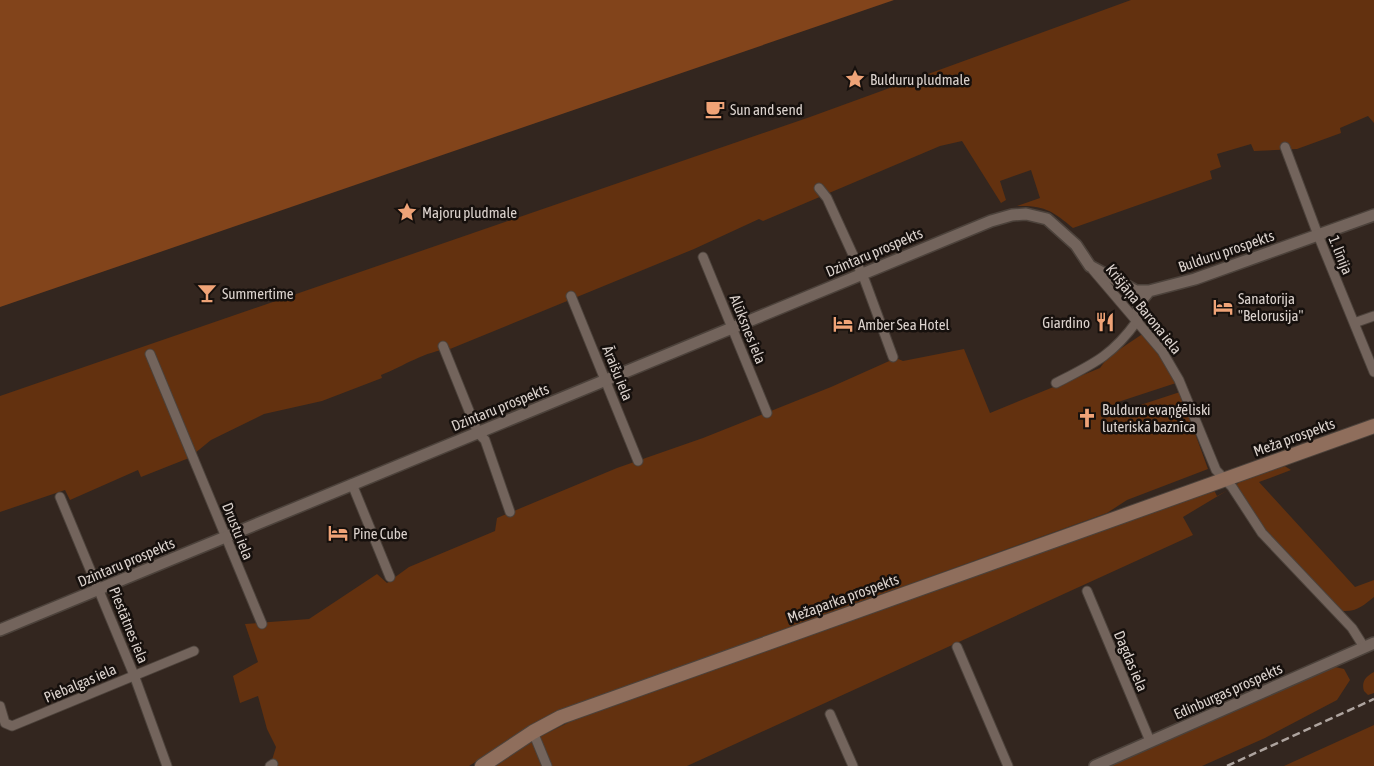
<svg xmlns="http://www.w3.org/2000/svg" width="1374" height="766" font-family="'Asap Condensed',sans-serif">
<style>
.green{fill:#63310f}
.water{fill:#82441b}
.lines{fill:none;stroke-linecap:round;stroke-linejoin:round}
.minor-casing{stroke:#4c423b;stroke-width:11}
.tertiary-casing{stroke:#4c423b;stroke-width:14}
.secondary-casing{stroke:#4c423b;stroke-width:16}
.minor{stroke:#73645c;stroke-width:9}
.tertiary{stroke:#73645c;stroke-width:11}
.secondary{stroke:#8f6e5c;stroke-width:14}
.rail{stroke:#aea49f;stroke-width:2.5;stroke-dasharray:8 4;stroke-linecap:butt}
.labels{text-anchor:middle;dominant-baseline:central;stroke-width:5;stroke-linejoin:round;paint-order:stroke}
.poi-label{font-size:15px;fill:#dbd2cd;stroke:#16100d;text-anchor:start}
.street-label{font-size:15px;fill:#dbd2cd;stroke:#16100d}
</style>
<rect width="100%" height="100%" fill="#33261f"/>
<path class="green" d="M1131 0H1374V123L1368 116 1340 128 1341 133 1297 149 1254 151 1251 144 1217 154 1221 167 1210 171 1212 179 1073 228C1053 211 1044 205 1017 206L1040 198 1031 170 1000 181 1006 200 1001 203 962 141 940 146 763 221 759 219 694 249 450 349C425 351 404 366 381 375L382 378 322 401 264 414 211 440 189 458 141 477 138 470 70 500 65 490 0 512V396L810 117Z
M1144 333 1167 365 1176 383 1115 403 1119 412 1180 392 1208 469 1127 500 1107 513 575 705 545 718 469 766H278L272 760 276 747 267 729 258 696 240 703 233 676 258 662 245 624 309 619 377 574 387 583 409 567 495 531 497 518 617 468 703 438 831 387 896 358 903 361 964 349 990 413 1100 368 1108 357Z
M1283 465 1291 470 1259 482 1355 587 1374 580V597C1364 605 1357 612 1343 611L1266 533 1236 486 1239 481Z
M1214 490 1217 496 1228 490 1183 517 1193 535 687 766H494L533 740 590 712Z
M1331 666 1344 669 1350 680 1337 700 1265 738 1202 766H1108Z
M1374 672V693L1368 695 1364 691C1361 682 1366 676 1374 672Z
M1374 725V766H1284Z"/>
<path class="water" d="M0 0H894L0 307Z"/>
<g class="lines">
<defs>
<path id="minor" d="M1285 147 1318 235 1374 372
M819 188 827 198 865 281 893 357
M703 257 767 413
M1093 270 1162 351 1179 380 1216 470 1232 487 1262 533 1352 628 1364 647
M571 296 638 461
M1354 323 1374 316
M443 346 478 433 485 440 510 512
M150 354 262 624
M1056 383C1093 364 1112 356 1137 321
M352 484 390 577
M60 497 134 675 167 766
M1087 591 1150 741
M957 647 1008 766
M0 706 5 723 12 726 194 651
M830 714 853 766
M533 732 547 766
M270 766 273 764"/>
<path id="tertiary" d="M1137 321 1139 303 1149 291
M0 630 991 221 1012 215 1026 214 1047 219 1076 245 1090 266 1136 291H1149L1195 279 1374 215
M1095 766 1374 643"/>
<path id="secondary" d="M482 766 533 732 561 717 1374 426"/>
</defs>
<use href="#minor" class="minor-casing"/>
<use href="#tertiary" class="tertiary-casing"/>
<use href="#secondary" class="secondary-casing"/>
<use href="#minor" class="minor"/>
<use href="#tertiary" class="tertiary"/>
<use href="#secondary" class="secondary"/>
<path class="rail" d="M1227 766 1374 699"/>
</g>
<defs>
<symbol id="sight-bare" viewBox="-9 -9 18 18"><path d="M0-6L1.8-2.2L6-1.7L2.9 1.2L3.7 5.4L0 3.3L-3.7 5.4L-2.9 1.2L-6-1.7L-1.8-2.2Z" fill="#efa377" stroke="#16100d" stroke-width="2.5" paint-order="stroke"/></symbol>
<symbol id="cafe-bare" viewBox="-9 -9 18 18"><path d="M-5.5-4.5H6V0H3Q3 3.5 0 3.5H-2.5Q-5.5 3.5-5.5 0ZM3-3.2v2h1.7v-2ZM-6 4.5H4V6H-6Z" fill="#efa377" stroke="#16100d" stroke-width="2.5" paint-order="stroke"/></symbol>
<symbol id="bar-bare" viewBox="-9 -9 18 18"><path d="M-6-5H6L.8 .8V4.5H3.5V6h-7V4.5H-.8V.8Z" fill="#efa377" stroke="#16100d" stroke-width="2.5" paint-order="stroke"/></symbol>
<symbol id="hotel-bare" viewBox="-9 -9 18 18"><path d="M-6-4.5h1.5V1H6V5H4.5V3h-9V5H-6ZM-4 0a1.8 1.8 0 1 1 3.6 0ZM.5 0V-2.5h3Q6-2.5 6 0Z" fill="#efa377" stroke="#16100d" stroke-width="2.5" paint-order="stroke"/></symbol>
<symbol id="restaurant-bare" viewBox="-9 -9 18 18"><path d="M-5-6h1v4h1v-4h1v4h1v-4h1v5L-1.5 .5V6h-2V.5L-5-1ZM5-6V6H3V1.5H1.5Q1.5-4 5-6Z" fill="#efa377" stroke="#16100d" stroke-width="2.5" paint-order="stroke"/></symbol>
<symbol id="church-bare" viewBox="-9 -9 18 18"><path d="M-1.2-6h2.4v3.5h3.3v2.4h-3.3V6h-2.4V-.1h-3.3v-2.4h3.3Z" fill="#efa377" stroke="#16100d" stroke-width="2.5" paint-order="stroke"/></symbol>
</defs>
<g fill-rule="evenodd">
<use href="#sight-bare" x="841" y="65" width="28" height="28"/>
<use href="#cafe-bare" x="701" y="95" width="28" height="28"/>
<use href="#sight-bare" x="393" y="198" width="28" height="28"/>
<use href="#bar-bare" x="193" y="279" width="28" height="28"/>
<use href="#hotel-bare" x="1209" y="293" width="28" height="28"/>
<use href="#restaurant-bare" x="1091" y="308" width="28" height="28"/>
<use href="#hotel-bare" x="829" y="310" width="28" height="28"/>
<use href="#church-bare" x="1073" y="404" width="28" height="28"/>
<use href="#hotel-bare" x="324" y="519" width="28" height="28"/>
</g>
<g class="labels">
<g class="poi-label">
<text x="870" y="79">Bulduru pludmale</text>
<text x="730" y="109">Sun and send</text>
<text x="422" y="212">Majoru pludmale</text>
<text x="222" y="293">Summertime</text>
<text x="1238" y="298">Sanatorija<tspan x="1238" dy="17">"Belorusija"</tspan></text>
<text x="1090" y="322" text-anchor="end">Giardino</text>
<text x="858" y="324">Amber Sea Hotel</text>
<text x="1102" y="409">Bulduru evaņģēliski<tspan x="1102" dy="17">luteriskā baznīca</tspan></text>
<text x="353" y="533">Pine Cube</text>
</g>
<g class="street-label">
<text transform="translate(1226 251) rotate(-19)">Bulduru prospekts</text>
<text transform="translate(874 252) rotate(-23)">Dzintaru prospekts</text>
<text transform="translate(1341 255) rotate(68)">1. līnija</text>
<text transform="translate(1144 309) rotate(51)">Krišjāņa Barona iela</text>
<text transform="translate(748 329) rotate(68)">Alūksnes iela</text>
<text transform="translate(618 373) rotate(68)">Āraišu iela</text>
<text transform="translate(500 407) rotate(-22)">Dzintaru prospekts</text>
<text transform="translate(1294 437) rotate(-20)">Meža prospekts</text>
<text transform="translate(238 531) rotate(68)">Drustu iela</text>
<text transform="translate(126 562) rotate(-23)">Dzintaru prospekts</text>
<text transform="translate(843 598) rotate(-20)">Mežaparka prospekts</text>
<text transform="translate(129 625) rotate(68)">Piestātnes iela</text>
<text transform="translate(1131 661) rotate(67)">Dagdas iela</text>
<text transform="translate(80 683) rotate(-23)">Piebalgas iela</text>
<text transform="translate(1228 691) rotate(-24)">Edinburgas prospekts</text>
</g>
</g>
</svg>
